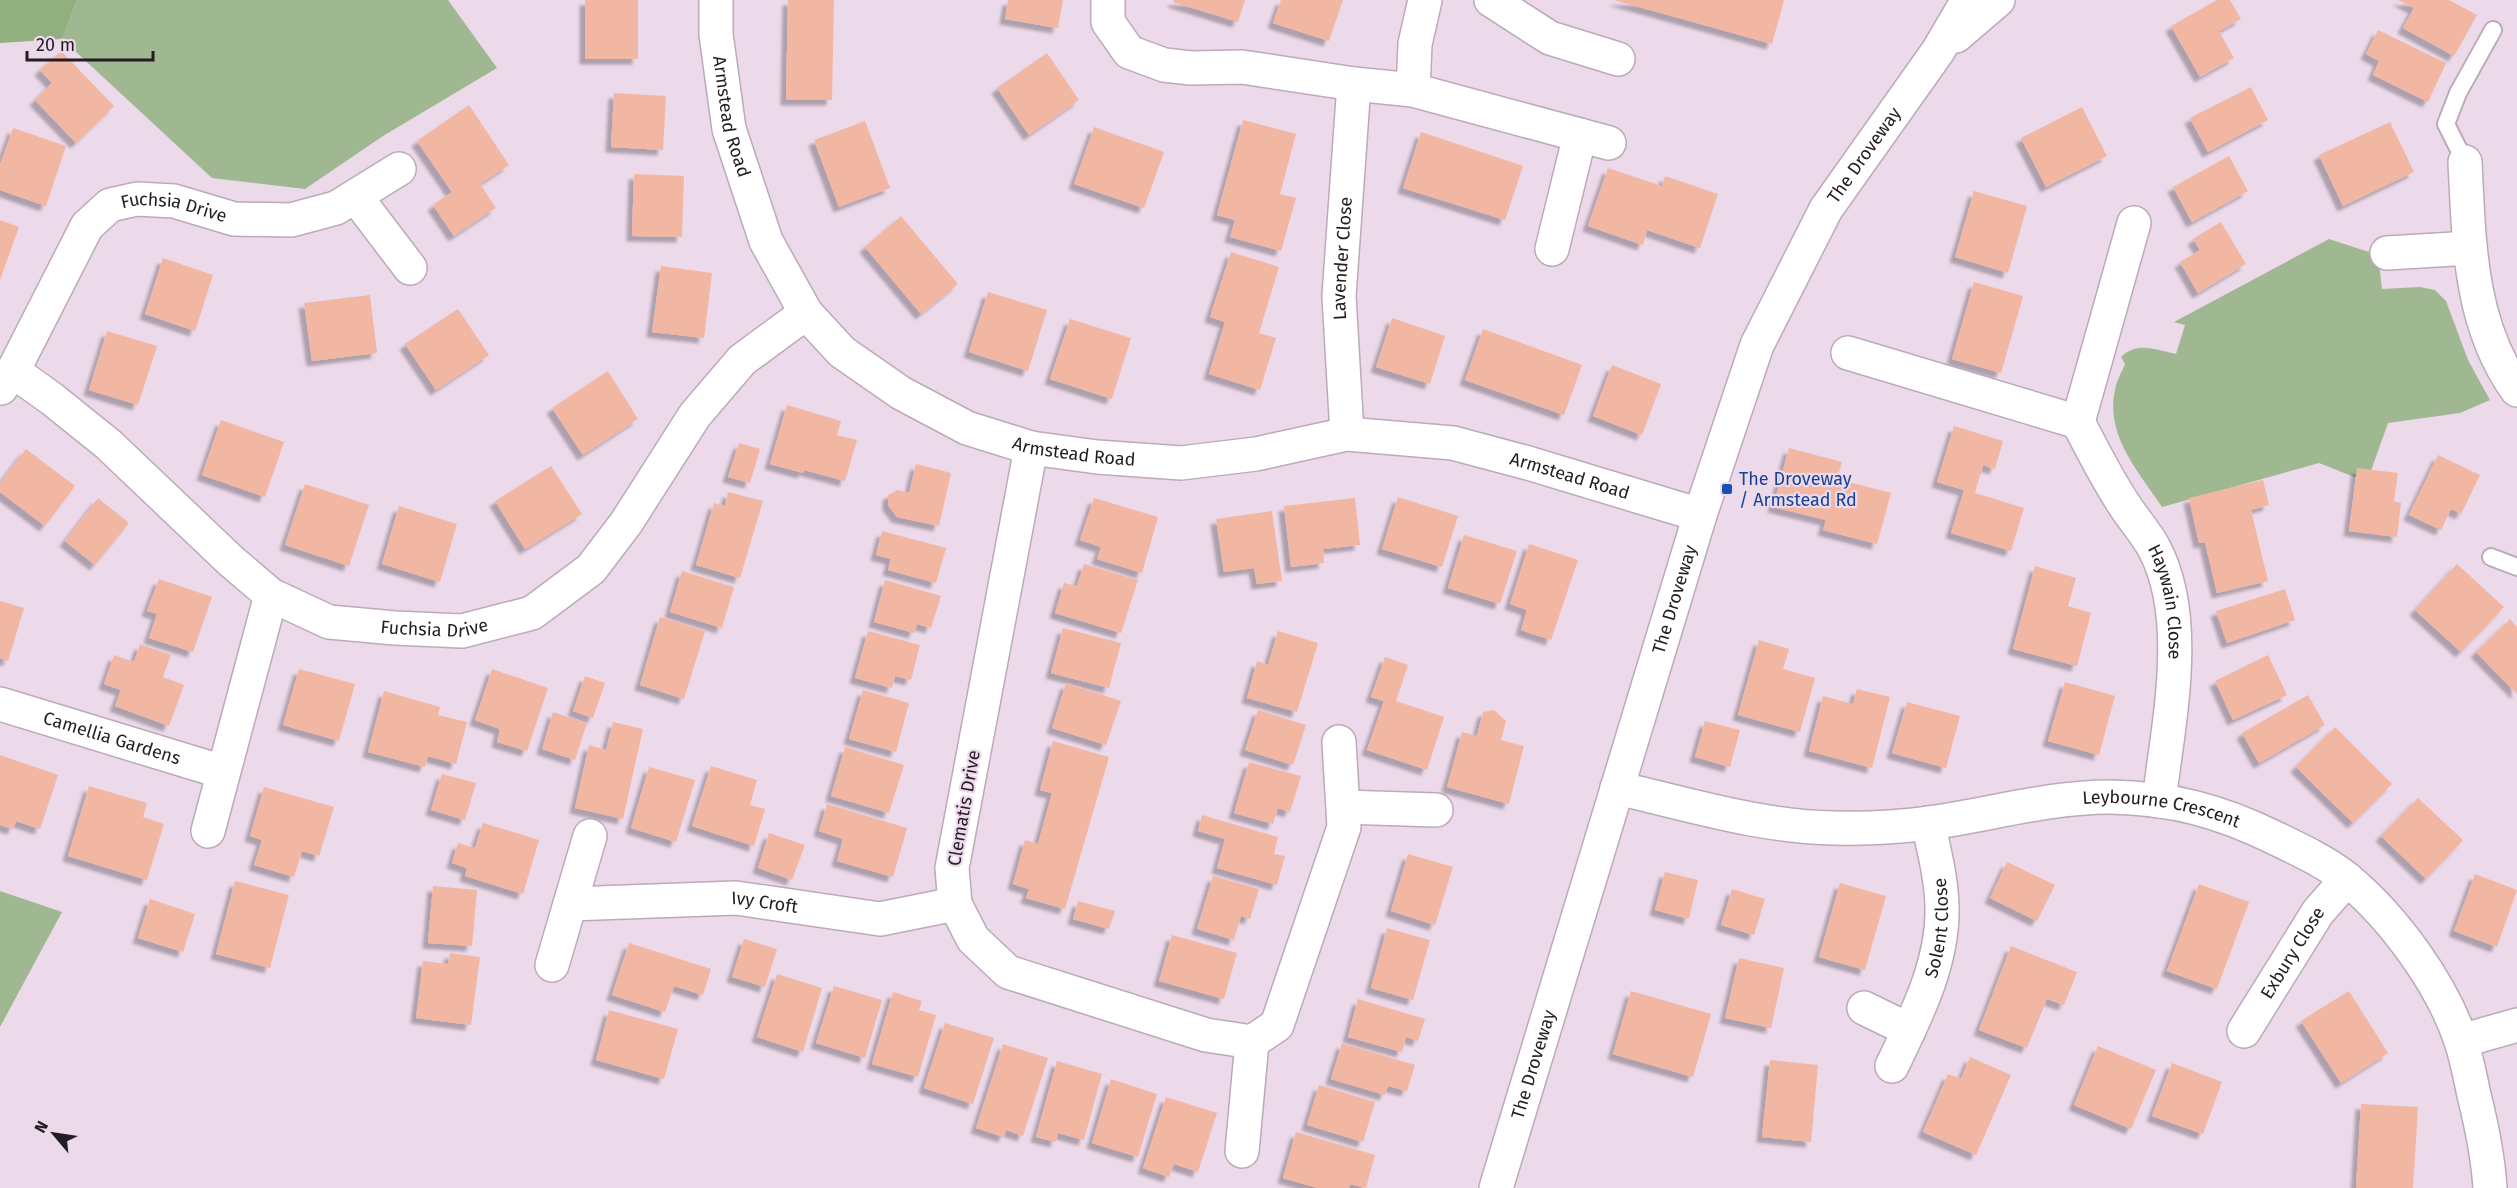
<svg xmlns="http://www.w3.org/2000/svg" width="2517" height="1188" font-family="'Fira Sans',sans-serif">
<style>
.green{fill:#a0b891}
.forest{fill:#92af7f}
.building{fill:#f2b7a3;filter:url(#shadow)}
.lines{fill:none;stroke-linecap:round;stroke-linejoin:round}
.lane-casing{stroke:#bcaaba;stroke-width:20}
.street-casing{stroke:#bcaaba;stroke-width:36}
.secondary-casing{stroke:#bcaaba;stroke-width:36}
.lane{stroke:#fff;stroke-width:16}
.street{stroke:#fff;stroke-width:33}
.secondary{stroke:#fff;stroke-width:33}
.transit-dot{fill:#1a4fb4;stroke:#ecd9ea;stroke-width:2}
.labels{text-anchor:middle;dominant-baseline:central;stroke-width:4.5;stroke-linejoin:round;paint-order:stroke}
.street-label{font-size:18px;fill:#231c22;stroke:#ecd9ea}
.transit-label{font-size:18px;fill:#164399;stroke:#ecd9ea;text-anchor:start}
</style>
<defs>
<filter id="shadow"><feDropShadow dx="-5.5" dy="5.5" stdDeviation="1.5" flood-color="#0004"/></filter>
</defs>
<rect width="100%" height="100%" fill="#ecd9ea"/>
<path class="green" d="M77 0H448L497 68 383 136 305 189 212 178 62 39Z
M2329 239 2378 255 2382 289 2420 287 2435 290 2446 301 2468 360 2490 400 2460 413 2388 423 2367 482 2319 463 2162 507C2139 472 2105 436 2115 390 2116 381 2122 372 2125 364L2121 357C2138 341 2156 350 2176 354L2185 325 2174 322Z
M0 891 62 912 0 1027Z"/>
<path class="forest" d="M0 0H77L62 39 0 43Z"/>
<path class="building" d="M585 0H638V59H585Z
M788 0H834L832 100H786Z
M1008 0H1063L1058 28 1005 19Z
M1174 0H1245L1238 22 1173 2Z
M1281 0H1343L1329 41 1273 23Z
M1614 0H1784L1772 44Z
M2217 0H2230L2241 19 2219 31 2234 58 2200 77 2171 26Z
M2398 0H2449L2477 15 2454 56 2403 28 2414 8Z
M2378 30 2446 63 2428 102 2373 75 2379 61 2366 54Z
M61 51 114 106 76 143 35 100 52 83 40 70Z
M1047 53 1079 100 1029 135 997 88Z
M2251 87 2268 120 2208 152 2190 118Z
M614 93 666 96 663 150 611 147Z
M469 105 509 165 480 184 496 208 454 236 433 205 452 192 417 141Z
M2082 107 2107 156 2046 187 2021 138Z
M1243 120 1296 134 1280 194 1296 198 1281 251 1230 237 1235 220 1217 215Z
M865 121 890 188 839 207 814 140Z
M2390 122 2414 172 2343 206 2319 155Z
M1094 127 1164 152 1144 208 1074 184Z
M13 128 66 146 46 206 0 190V165Z
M1421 132 1523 166 1505 220 1403 188Z
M2229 156 2248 191 2192 222 2173 187Z
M1608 168 1662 186 1665 176 1718 194 1700 248 1647 230 1643 245 1588 226Z
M634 174 684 176 682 237 632 236Z
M1974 191 2027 206 2008 273 1955 257Z
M901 216 958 284 921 314 865 247Z
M0 220 19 227 0 280Z
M2221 222 2246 264 2198 293 2180 262 2200 250 2193 239Z
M1231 252 1279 267 1259 333 1276 338 1260 390 1209 374 1225 322 1210 317Z
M163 258 213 275 195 331 145 314Z
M661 266 712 273 704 338 652 332Z
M1974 282 2023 296 2001 373 1952 359Z
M988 292 1047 310 1028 371 969 352Z
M370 295 377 353 312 361 304 303Z
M458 309 489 355 436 390 405 344Z
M1392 318 1445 336 1430 384 1376 367Z
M1070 319 1131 338 1112 399 1050 379Z
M1483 329 1582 365 1564 415 1465 380Z
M107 331 157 346 138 405 89 390Z
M1612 365 1661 384 1642 435 1593 416Z
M608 371 638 419 583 455 552 408Z
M787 405 841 421 837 435 857 440 845 481 804 470 803 473 770 464Z
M221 420 284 442 265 497 202 475Z
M1954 426 2003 441 1995 469 1983 465 1975 493 2024 508 2011 551 1951 533 1964 490 1937 482Z
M739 443 760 449 750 483 728 477Z
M1789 448 1842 462 1837 479 1891 493 1877 544 1823 530 1826 520 1773 507Z
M26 449 75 486 45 526 0 492V483Z
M2438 455 2480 475 2461 514 2451 509 2441 530 2409 515Z
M916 464 951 473 939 526 897 517 888 505V495L898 490 909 493Z
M551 466 582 514 525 549 495 501Z
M2357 468 2398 473 2394 501 2401 503 2397 537 2349 531Z
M2263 480 2269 505 2251 510 2268 581 2217 593 2205 542 2199 543 2189 498Z
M305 484 369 505 349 566 285 545Z
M728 492 763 501 740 578 696 565 714 503 725 506Z
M1398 497 1458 516 1442 567 1382 549Z
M98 498 129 523 95 565 65 541Z
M1094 498 1158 517 1142 573 1097 559 1101 547 1080 540Z
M1355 498 1360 545 1323 549 1324 563 1291 567 1284 506Z
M399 506 457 524 440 582 382 564Z
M1272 511 1282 581 1257 584 1254 568 1224 572 1216 519Z
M882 531 946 548 936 583 888 570 891 559 876 555Z
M1464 535 1517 551 1500 604 1448 588Z
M1529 544 1578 560 1551 640 1521 630 1527 610 1510 604Z
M1084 564 1138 580 1121 633 1055 613 1064 583 1077 586Z
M2457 564 2504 607 2461 652 2415 610Z
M2035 566 2076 578 2068 606 2091 613 2077 666 2013 649Z
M682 571 734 587 722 628 670 612Z
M159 579 212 597 193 652 149 638 157 614 147 611Z
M885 580 941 596 931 628 917 624 914 633 874 622Z
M2285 589 2295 620 2227 643 2216 611Z
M0 601 24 608 8 661 0 658Z
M660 617 705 631 684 699 640 685Z
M2510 619 2517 627V694L2476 652Z
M1063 628 1121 643 1109 688 1051 673Z
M868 631 920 645 911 680 895 676 892 688 855 678Z
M1278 631 1318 643 1297 712 1247 698 1257 661 1268 665Z
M1759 640 1789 649 1783 669 1815 678 1800 732 1738 715Z
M140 644 171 655 163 677 184 685 169 726 115 706 121 690 104 684 114 655 134 662Z
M2268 655 2287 695 2233 720 2215 681Z
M1385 657 1408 665 1396 701 1444 717 1427 770 1367 750 1384 701 1371 697Z
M299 669 355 684 339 741 283 725Z
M492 669 548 688 527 751 497 742 500 729 475 720Z
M585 676 605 683 593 718 573 711Z
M2065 682 2115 696 2099 755 2048 741Z
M1066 683 1121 701 1106 745 1052 728Z
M1857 689 1890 697 1872 768 1809 751 1823 696 1853 704Z
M863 690 909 703 896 752 849 739Z
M384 691 440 707 438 715 467 722 456 764 428 756 425 767 368 752Z
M2308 695 2325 725 2259 763 2242 733Z
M1907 702 1960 716 1946 768 1892 753Z
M1258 710 1306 725 1293 765 1245 750Z
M1494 710 1506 721 1501 740 1524 746 1509 804 1447 787 1462 732 1477 736 1483 712Z
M553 712 587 723 575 760 542 749Z
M1705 721 1740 730 1730 767 1695 757Z
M613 722 643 729 623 819 575 808 589 745 606 750Z
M2335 727 2392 784 2353 823 2296 767Z
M1053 741 1109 757 1065 909 1026 898 1029 889 1013 884 1025 840 1038 844 1052 793 1040 790Z
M845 747 904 765 889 813 831 796Z
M0 755 58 775 40 829 16 821 13 829 0 825Z
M1249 762 1301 776 1290 812 1278 808 1273 824 1234 813Z
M711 766 757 780 750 805 765 809 754 846 692 826Z
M649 767 695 780 676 842 631 828Z
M442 774 476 783 465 820 431 810Z
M89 786 147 803 143 817 164 824 147 880 68 856Z
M264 787 334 807 319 856 302 851 294 877 254 865 262 840 250 836Z
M2418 798 2463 840 2426 879 2381 836Z
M827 804 907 828 893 877 837 861 843 839 819 831Z
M1202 815 1278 837 1274 854 1285 856 1277 885 1217 868 1225 839 1198 831Z
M483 823 539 840 523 894 465 876 467 868 452 863 458 843 475 848Z
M769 833 805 845 792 880 758 868Z
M1408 854 1453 867 1435 925 1391 911Z
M2007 862 2055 885 2037 921 1990 898Z
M1665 872 1698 880 1689 919 1655 910Z
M2475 874 2517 890 2497 947 2454 931Z
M1213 876 1259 889 1250 919 1241 916 1234 940 1197 929Z
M235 881 289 895 270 968 216 954Z
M1840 883 1886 896 1865 970 1819 957Z
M2199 884 2249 902 2217 989 2167 971Z
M433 886 477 890 472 946 428 943Z
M1732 889 1765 899 1754 935 1721 925Z
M150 899 195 914 183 952 138 938Z
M1078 901 1115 911 1109 929 1073 919Z
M1387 928 1430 940 1413 1000 1371 988Z
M1172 935 1237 953 1224 999 1159 981Z
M744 939 777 949 765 987 732 977Z
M629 943 711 969 703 995 674 986 665 1012 612 995Z
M2011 946 2077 972 2064 1005 2047 999 2027 1048 1979 1030Z
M450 953 480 957 471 1025 416 1018 423 961 448 964Z
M1739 958 1784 968 1771 1028 1725 1018Z
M777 974 822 988 803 1052 757 1037Z
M834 986 882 1000 865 1058 816 1043Z
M1631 991 1711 1014 1693 1077 1613 1054Z
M2349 991 2388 1053 2341 1083 2301 1021Z
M893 992 922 1001 919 1010 936 1015 918 1077 872 1064Z
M1358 999 1425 1019 1418 1041 1406 1037 1402 1052 1348 1037Z
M609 1010 678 1029 664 1079 596 1060Z
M945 1023 994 1038 973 1104 924 1088Z
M1342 1043 1415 1065 1407 1091 1388 1086 1385 1095 1331 1079Z
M1003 1044 1048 1058 1023 1136 1006 1130 1004 1137 976 1128Z
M2098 1046 2156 1070 2131 1129 2074 1105Z
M1970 1057 2011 1075 1976 1155 1923 1132 1948 1074 1961 1079Z
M1770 1060 1818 1065 1811 1142 1762 1137Z
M1057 1061 1102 1074 1084 1140 1058 1133 1056 1142 1036 1137Z
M2172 1063 2222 1082 2203 1134 2152 1116Z
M1111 1079 1157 1094 1138 1157 1092 1143Z
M1319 1085 1375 1102 1363 1142 1307 1125Z
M1166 1097 1217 1113 1198 1172 1174 1164 1169 1177 1143 1168Z
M2361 1104 2418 1107 2413 1188H2356Z
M1296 1132 1375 1155 1366 1188 1350 1184 1349 1188H1318L1283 1178Z"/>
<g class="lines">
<defs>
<path id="lane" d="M2465 162 2446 124 2458 93 2493 30
M2491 557 2517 567"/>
<g id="street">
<path id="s1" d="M716 0V34L729 129 766 241 806 313 842 352 901 393 967 428 1031 448 1097 457 1181 463 1256 454 1347 434 1453 443 1528 463 1700 515"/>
<path d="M1108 0V22L1129 52 1164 65 1191 68 1242 67 1354 84 1413 90 1609 143"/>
<path d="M1491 0 1550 38 1618 59"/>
<path d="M1413 90 1415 44 1425 0"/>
<path d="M2465 162C2469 240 2469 324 2517 390"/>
<path d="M356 197 410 268"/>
<path id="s2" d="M2134 223 2078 422C2093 451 2107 479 2125 506 2134 520 2146 533 2154 548 2192 619 2168 724 2159 801"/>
<path d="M1552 249 1580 135"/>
<path d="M2387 253 2470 248"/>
<path d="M1848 353 2078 422"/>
<path id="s3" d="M13 371 52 399 108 444 231 561 271 595 329 622 395 628 462 631 532 613 591 569 626 523 695 415 742 360 806 313"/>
<path id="s4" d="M1 388 13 371 87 226 110 205 137 199 174 201 234 219 291 220 336 208 399 169"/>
<path id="s5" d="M1347 434 1339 296 1354 84"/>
<path d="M1031 448 952 868 955 904 973 939 1008 972 1206 1035 1252 1042 1277 1025 1344 827 1339 742"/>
<path id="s6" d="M0 704 223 772"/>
<path id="s7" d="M1617 788C1688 804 1761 827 1834 828 1865 829 1899 827 1929 823 1989 815 2048 797 2110 797 2172 798 2220 811 2275 838 2300 850 2326 862 2347 879 2394 918 2442 984 2461 1041 2467 1059 2470 1077 2474 1095 2482 1127 2488 1156 2490 1188"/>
<path d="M1343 807 1436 810"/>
<path d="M208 831 271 595"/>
<path id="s8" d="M570 904 736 898 880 919 955 904"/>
<path d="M552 965 590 836"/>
<path d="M1864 1008 1909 1030"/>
<path id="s9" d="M2244 1031 2318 912 2347 879"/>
<path d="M2461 1041 2517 1025"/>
<path id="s10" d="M1892 1066C1916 1016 1944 962 1942 905 1941 877 1934 850 1928 823"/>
<path d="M1242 1151 1252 1042"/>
</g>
<g id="secondary">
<path d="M1956 36 1998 0"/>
<path id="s11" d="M1496 1188 1700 515 1757 345 1826 209 1938 51 1968 0"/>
</g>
</defs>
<use href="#lane" class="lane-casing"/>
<use href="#street" class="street-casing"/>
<use href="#secondary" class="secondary-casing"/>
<use href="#lane" class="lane"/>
<use href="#street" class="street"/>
<use href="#secondary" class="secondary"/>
</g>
<rect class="transit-dot" x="1721" y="483" width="12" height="12" rx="3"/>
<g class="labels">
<g class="street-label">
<text stroke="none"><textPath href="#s1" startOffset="118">Armstead Road</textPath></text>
<text stroke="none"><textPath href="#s11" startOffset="1101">The Droveway</textPath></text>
<text stroke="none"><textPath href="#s4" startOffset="280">Fuchsia Drive</textPath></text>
<text stroke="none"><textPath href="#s5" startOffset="176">Lavender Close</textPath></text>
<text stroke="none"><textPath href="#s1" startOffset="640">Armstead Road</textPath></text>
<text stroke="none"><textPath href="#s1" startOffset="1144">Armstead Road</textPath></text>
<text stroke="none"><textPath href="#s11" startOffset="615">The Droveway</textPath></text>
<text stroke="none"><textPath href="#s2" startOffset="410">Haywain Close</textPath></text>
<text stroke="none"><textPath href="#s3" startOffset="512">Fuchsia Drive</textPath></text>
<text stroke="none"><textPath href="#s6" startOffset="117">Camellia Gardens</textPath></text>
<text transform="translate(964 808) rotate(-80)">Clematis Drive</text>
<text stroke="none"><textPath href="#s7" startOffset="552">Leybourne Crescent</textPath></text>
<text stroke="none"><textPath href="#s8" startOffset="195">Ivy Croft</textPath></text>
<text stroke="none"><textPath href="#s10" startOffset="147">Solent Close</textPath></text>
<text stroke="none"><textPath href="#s9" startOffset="92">Exbury Close</textPath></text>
<text stroke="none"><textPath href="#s11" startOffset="129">The Droveway</textPath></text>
</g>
<g class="transit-label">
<text x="1739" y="479">The Droveway<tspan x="1739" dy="21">/ Armstead Rd</tspan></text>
</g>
</g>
<g transform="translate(54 1134) rotate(299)" stroke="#ecd9ea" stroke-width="4.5" paint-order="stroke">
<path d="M0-4.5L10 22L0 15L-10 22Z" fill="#231c22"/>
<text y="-9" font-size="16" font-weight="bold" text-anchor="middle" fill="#231c22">N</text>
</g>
<path d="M27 51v9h126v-9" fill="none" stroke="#231c22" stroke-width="3"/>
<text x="36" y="51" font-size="18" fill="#231c22" stroke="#ecd9ea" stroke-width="4.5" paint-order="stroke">20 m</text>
</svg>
